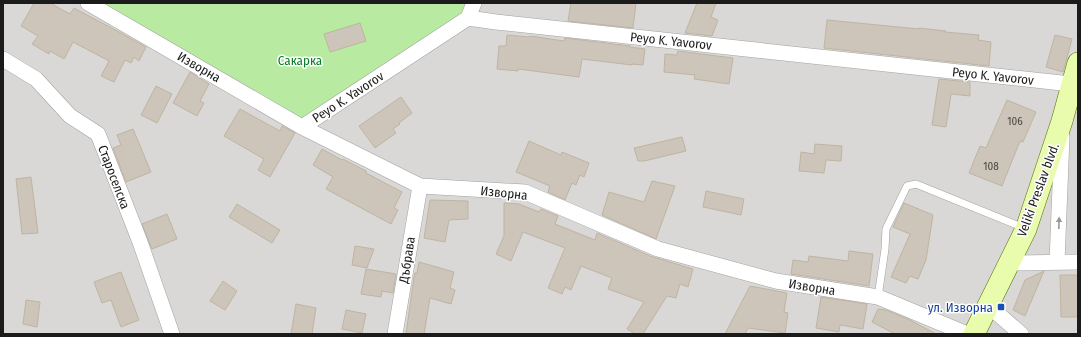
<svg xmlns="http://www.w3.org/2000/svg" width="1081" height="337" font-family="'Fira Sans Condensed',sans-serif">
<style>
.residential{fill:#d9d8d7}
.grass{fill:#b8eba1}
.building{fill:#cdc5b9;stroke:#bfb4a1}
.lines{fill:none;stroke-linecap:round;stroke-linejoin:round}
.lane-casing{stroke:#a2a2a2;stroke-width:8}
.street-casing{stroke:#a2a2a2;stroke-width:16}
.secondary-casing{stroke:#517300;stroke-width:22}
.lane{stroke:#fff;stroke-width:7}
.street{stroke:#fff;stroke-width:15}
.secondary{stroke:#e9fcae;stroke-width:21}
.oneway{fill:#989898}
.transit-dot{fill:#1a4fb4;stroke:#fff;stroke-width:1.5}
.labels{text-anchor:middle;dominant-baseline:central;stroke-width:3;stroke-linejoin:round;paint-order:stroke}
.number-label{font-size:11px;fill:#484642}
.street-label{font-size:13px;fill:#1b1b1b;stroke:#fff}
.park-label{font-size:13px;fill:#067b26;stroke:#fff}
.transit-label{font-size:13px;fill:#164399;stroke:#fff;text-anchor:end}
</style>
<rect width="100%" height="100%" fill="#edebdf"/>
<path class="residential" d="M3 3H1078V334H3Z"/>
<path class="grass" d="M88 3H474L468 18 302 127Z"/>
<path class="building" d="M34 3H50L70 14 74 8 119 32 146 47 139 61 134 57 131 63 125 60 114 82 101 76 109 61 73 42 64 59 50 51 49 54 32 44 38 36 21 26Z
M571 3H636L633 28 568 21Z
M697 3H716L711 17 718 20 712 36 685 33Z
M827 20 919 29V28L946 31 945 32 979 35 978 40 991 42 989 66 824 48Z
M360 23 366 41 330 52 324 34Z
M507 35 529 37 530 36 564 41 565 38 630 46V47L645 49 643 65 632 64V65L582 59 579 77 518 69V71L497 69 499 46H506Z
M1055 35 1072 39 1063 72 1046 67Z
M678 51 733 58 729 84 694 79 695 75 664 72 665 54 677 55Z
M190 72 209 84 200 101 204 103 197 116 173 103Z
M939 79 970 82V96L951 94 946 127 932 125Z
M156 86 172 94 157 123 141 115Z
M401 97 412 113 399 123 400 124 393 129 396 133 375 148 359 126Z
M1007 100 1036 112 1023 142 1020 141 1002 186 969 173 980 146 986 148Z
M240 109 280 131 282 126 295 133 270 177 258 170 264 159 224 136Z
M133 129 151 172 126 182 113 148 121 145 117 135Z
M682 137 686 151 644 161H638L634 148Z
M529 141 561 155 562 152 589 163 584 177 580 175 576 185 572 183 565 200 548 192 550 186 516 172Z
M815 144 842 146 841 161 826 160 824 173 799 171 801 152 814 154Z
M322 149 342 160 343 159 366 171V173L402 192 394 208 398 210 391 224 326 189 333 177 313 165Z
M31 177 38 233 22 234 16 179Z
M652 181 675 186 656 239 602 215 609 192 644 202Z
M706 191 744 199 741 215 703 207Z
M430 200 468 201V219L449 220 445 242 424 238Z
M504 203 519 204 539 212 541 209 558 216 555 224 595 240 597 233 650 256 693 269 688 287 680 284 676 298 667 296 643 334H635L627 329 644 302 608 289 612 278 581 266 571 290 565 287 562 294 548 288 565 248 523 232 511 261 496 254 504 236Z
M904 203 933 215 926 260 918 279 910 276 906 283 891 277 910 234 893 227Z
M237 204 280 230 272 243 229 217Z
M167 214 177 239 152 249 142 224Z
M355 246 374 249 367 268 352 265Z
M849 251 873 254 869 286 791 274 793 260 808 262 809 256 848 261Z
M419 262 454 272 450 288 455 290 451 304 430 298 424 334H406L414 277 415 273H417Z
M366 269 396 274 393 293 382 291 381 297 361 294Z
M1044 271 1025 316 1013 310 1025 280Z
M121 272 139 320 121 327 111 300 102 303 94 282Z
M1060 275H1078V317H1061Z
M223 281 237 291 225 310 210 301Z
M750 286 787 293 784 312 788 313 785 333 748 328 745 334H725Z
M821 297 867 304 863 329 840 325 839 332 816 328Z
M26 300 40 302 37 327 23 324Z
M296 304 316 308 312 334H291Z
M878 309 886 310 908 319 936 334H895L872 322Z
M346 310 366 314 362 333 342 329Z"/>
<g class="lines">
<defs>
<path id="lane" d="M878 297 885 249 886 229 907 186 916 184 1024 228"/>
<path id="street" d="M88 3 302 127 420 186 525 192 658 249 776 281 878 297 967 334
M468 18 474 3
M3 59 36 79 70 116 98 134 140 242 172 334
M302 127 468 18 496 22 1071 84
M1057 262 1062 137
M1009 263 1078 262
M988 305 1021 334
M395 334 420 186"/>
<path id="secondary" d="M974 334 1026 229 1062 121 1078 63"/>
</defs>
<use href="#lane" class="lane-casing"/>
<use href="#street" class="street-casing"/>
<use href="#secondary" class="secondary-casing"/>
<use href="#lane" class="lane"/>
<use href="#street" class="street"/>
<use href="#secondary" class="secondary"/>
</g>
<defs><path id="oneway-solid" d="M-6-.8H1V-3.2L6.5 0L1 3.2V.8H-6Z"/></defs>
<use class="oneway" href="#oneway-solid" transform="translate(1059 223) rotate(-88)"/>
<rect class="transit-dot" x="997" y="303" width="8" height="8" rx="2"/>
<g class="labels">
<g class="number-label">
<text x="1015" y="121">106</text>
<text x="991" y="166">108</text>
</g>
<g class="street-label">
<text transform="translate(671 41) rotate(6)">Peyo K. Yavorov</text>
<text transform="translate(199 67) rotate(30)">Изворна</text>
<text transform="translate(993 76) rotate(6)">Peyo K. Yavorov</text>
<text transform="translate(348 97) rotate(-33)">Peyo K. Yavorov</text>
<text transform="translate(114 177) rotate(69)">Староселска</text>
<text transform="translate(1038 190) rotate(-70)">Veliki Preslav blvd.</text>
<text transform="translate(504 193) rotate(6)">Изворна</text>
<text transform="translate(407 260) rotate(-81)">Дъбрава</text>
<text transform="translate(812 287) rotate(9)">Изворна</text>
</g>
<g class="park-label">
<text x="300" y="60">Сакарка</text>
</g>
<g class="transit-label">
<text x="993" y="307">ул. Изворна</text>
</g>
</g>
<rect width="1081" height="337" fill="none" stroke="#1b1b1b" stroke-width="8"/>
</svg>
